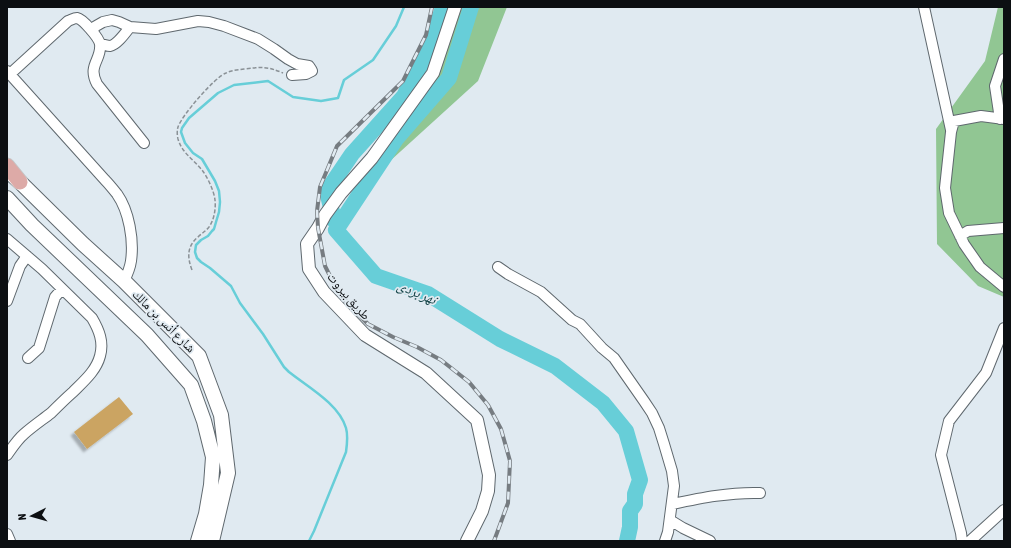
<svg xmlns="http://www.w3.org/2000/svg" width="1011" height="548" font-family="'Asap Condensed','Noto Naskh Arabic',sans-serif">
<style>
.green{fill:#91c693}
.lines{fill:none;stroke-linecap:round;stroke-linejoin:round}
.stream{stroke:#67ced8;stroke-width:2.5}
.river{stroke:#67ced8;stroke-width:16}
.building{fill:#cba462;filter:url(#shadow)}
.minor-casing{stroke:#5f686e;stroke-width:12}
.tertiary-casing{stroke:#5f686e;stroke-width:14}
.secondary-casing{stroke:#5f686e;stroke-width:16}
.primary-casing{stroke:#c5c5c6;stroke-width:17}
.path{stroke:#8a9196;stroke-width:1.5;stroke-dasharray:4 2;stroke-linecap:butt}
.minor{stroke:#fff;stroke-width:10}
.tertiary{stroke:#fff;stroke-width:12}
.secondary{stroke:#fff;stroke-width:14}
.primary{stroke:#ddaaa7;stroke-width:15}
.rail-casing{stroke:#767c81;stroke-width:4}
.rail{stroke:#e0eaf1;stroke-width:2.5;stroke-dasharray:8;stroke-linecap:butt}
.labels{text-anchor:middle;dominant-baseline:central;stroke-width:3.5;stroke-linejoin:round;paint-order:stroke}
.street-label{font-size:13px;fill:#0c0f12;stroke:#e0eaf1}
.water-label{font-size:14px;font-style:italic;fill:#144448;stroke:#e0eaf1}
</style>
<defs>
<filter id="shadow"><feDropShadow dx="-3.5" dy="3.5" stdDeviation="1" flood-color="#0004"/></filter>
</defs>
<rect width="100%" height="100%" fill="#e0eaf1"/>
<path class="green" d="M462 7H507L478 81 368 181 408 124 438 75Z
M998 7H1004V297L978 286 937 244 936 129 985 61Z"/>
<g class="lines">
<path class="stream" d="M309 541 314 531 346 452C347 445 348 435 346 428 339 404 308 387 289 372L284 367 263 334 240 303 231 286 210 268 201 262 197 258 195 252 196 245 201 240 208 236 212 231 214 229 216 222 219 212 220 202 219 191 215 181 202 159 193 153 185 143 181 132 182 128 189 118 218 93 234 85 268 81 293 97 321 101 338 98 344 80 373 60 396 26 404 7"/>
<path class="river" d="M471 7 449 78 396 139 336 230 376 276 428 294 500 339 555 366 603 403 626 431 640 480 635 494V504L630 511V527L627 541
M334 220 327 191 352 154 404 96 431 45 443 7"/>
</g>
<path class="building" d="M119 397 133 414 87 449 74 432Z"/>
<g class="lines">
<defs>
<path id="minor" d="M924 7 951 130
M91 30 96 26 103 22 112 20 119 22 130 27 156 29 198 21 209 22 224 26 258 39 274 49 288 59 297 64 309 66 311 69 312 71 306 74 292 75
M100 44C103 44 107 46 110 46 117 45 126 32 130 27
M7 71 105 180C109 184 113 189 117 194 129 211 134 240 131 261 130 268 127 275 124 281
M10 74 68 21C71 20 74 18 77 18 83 19 99 38 100 44 102 60 87 65 97 84L144 143
M1000 119 995 86 1004 59
M1004 119 981 116 954 121 951 132 945 188 949 213 964 244 980 267 1004 287
M960 236 968 231 1004 228
M7 239 42 269 92 318C99 330 104 342 100 356 96 371 84 381 73 392 65 399 58 406 51 413 42 420 33 426 24 434 17 440 12 448 7 455
M498 267 508 274 541 292 572 320 580 324 602 348 614 358 644 401 652 413 659 428 664 444 672 471 674 486 668 532 665 541
M7 301 20 266 27 256
M28 358 39 348 55 297 62 289
M672 504C701 498 730 492 760 493
M670 520 683 528 710 541
M7 534 10 541
M962 541 961 533 941 455 949 421 986 373 1004 328
M970 541 1004 510"/>
<path id="tertiary" d="M455 7 433 73 372 158 341 193 325 215 318 228 307 244 309 269 324 292 365 335 426 373 477 420 489 475 488 491 482 511 467 541"/>
<path id="secondary" d="M12 175 20 182 83 244 124 281 199 356 221 415 228 473 212 541
M7 198 32 225 147 335 191 385 204 421 213 457 211 485 206 514 198 541"/>
<path id="primary" d="M7 166 20 182"/>
</defs>
<use href="#minor" class="minor-casing"/>
<use href="#tertiary" class="tertiary-casing"/>
<use href="#secondary" class="secondary-casing"/>
<use href="#primary" class="primary-casing"/>
<path class="path" d="M192 270C187 257 187 246 198 237 202 233 206 231 209 227 214 220 216 209 215 200 214 191 208 178 202 170 193 159 182 153 178 139 177 135 177 130 178 127 182 115 215 77 226 73 232 70 238 70 244 69 260 67 267 66 283 73"/>
<use href="#minor" class="minor"/>
<use href="#tertiary" class="tertiary"/>
<use href="#secondary" class="secondary"/>
<use href="#primary" class="primary"/>
<defs>
<path id="rail" d="M432 7 426 35 403 81 337 146 320 187 317 211 318 228 325 266 337 290 351 307 368 324 393 337 417 347 441 360 469 382 488 405 501 429 510 461 508 503 494 541"/>
</defs>
<use href="#rail" class="rail-casing"/>
<use href="#rail" class="rail"/>
</g>
<g class="labels">
<g class="street-label">
<text transform="translate(349 296) rotate(49)">طريق بيروت</text>
<text transform="translate(164 321) rotate(45)">شارع أنس بن مالك</text>
</g>
<g class="water-label">
<text transform="translate(417 292) rotate(23)">نهر بردى</text>
</g>
</g>
<rect width="1011" height="548" fill="none" stroke="#0c0f12" stroke-width="16"/>
<g transform="translate(32 516) rotate(264)" stroke="#e0eaf1" stroke-width="3" paint-order="stroke">
<path d="M0-3L7 15L0 10L-7 15Z" fill="#0c0f12"/>
<text y="-6" font-size="11" font-weight="bold" text-anchor="middle" fill="#0c0f12">N</text>
</g>
</svg>
